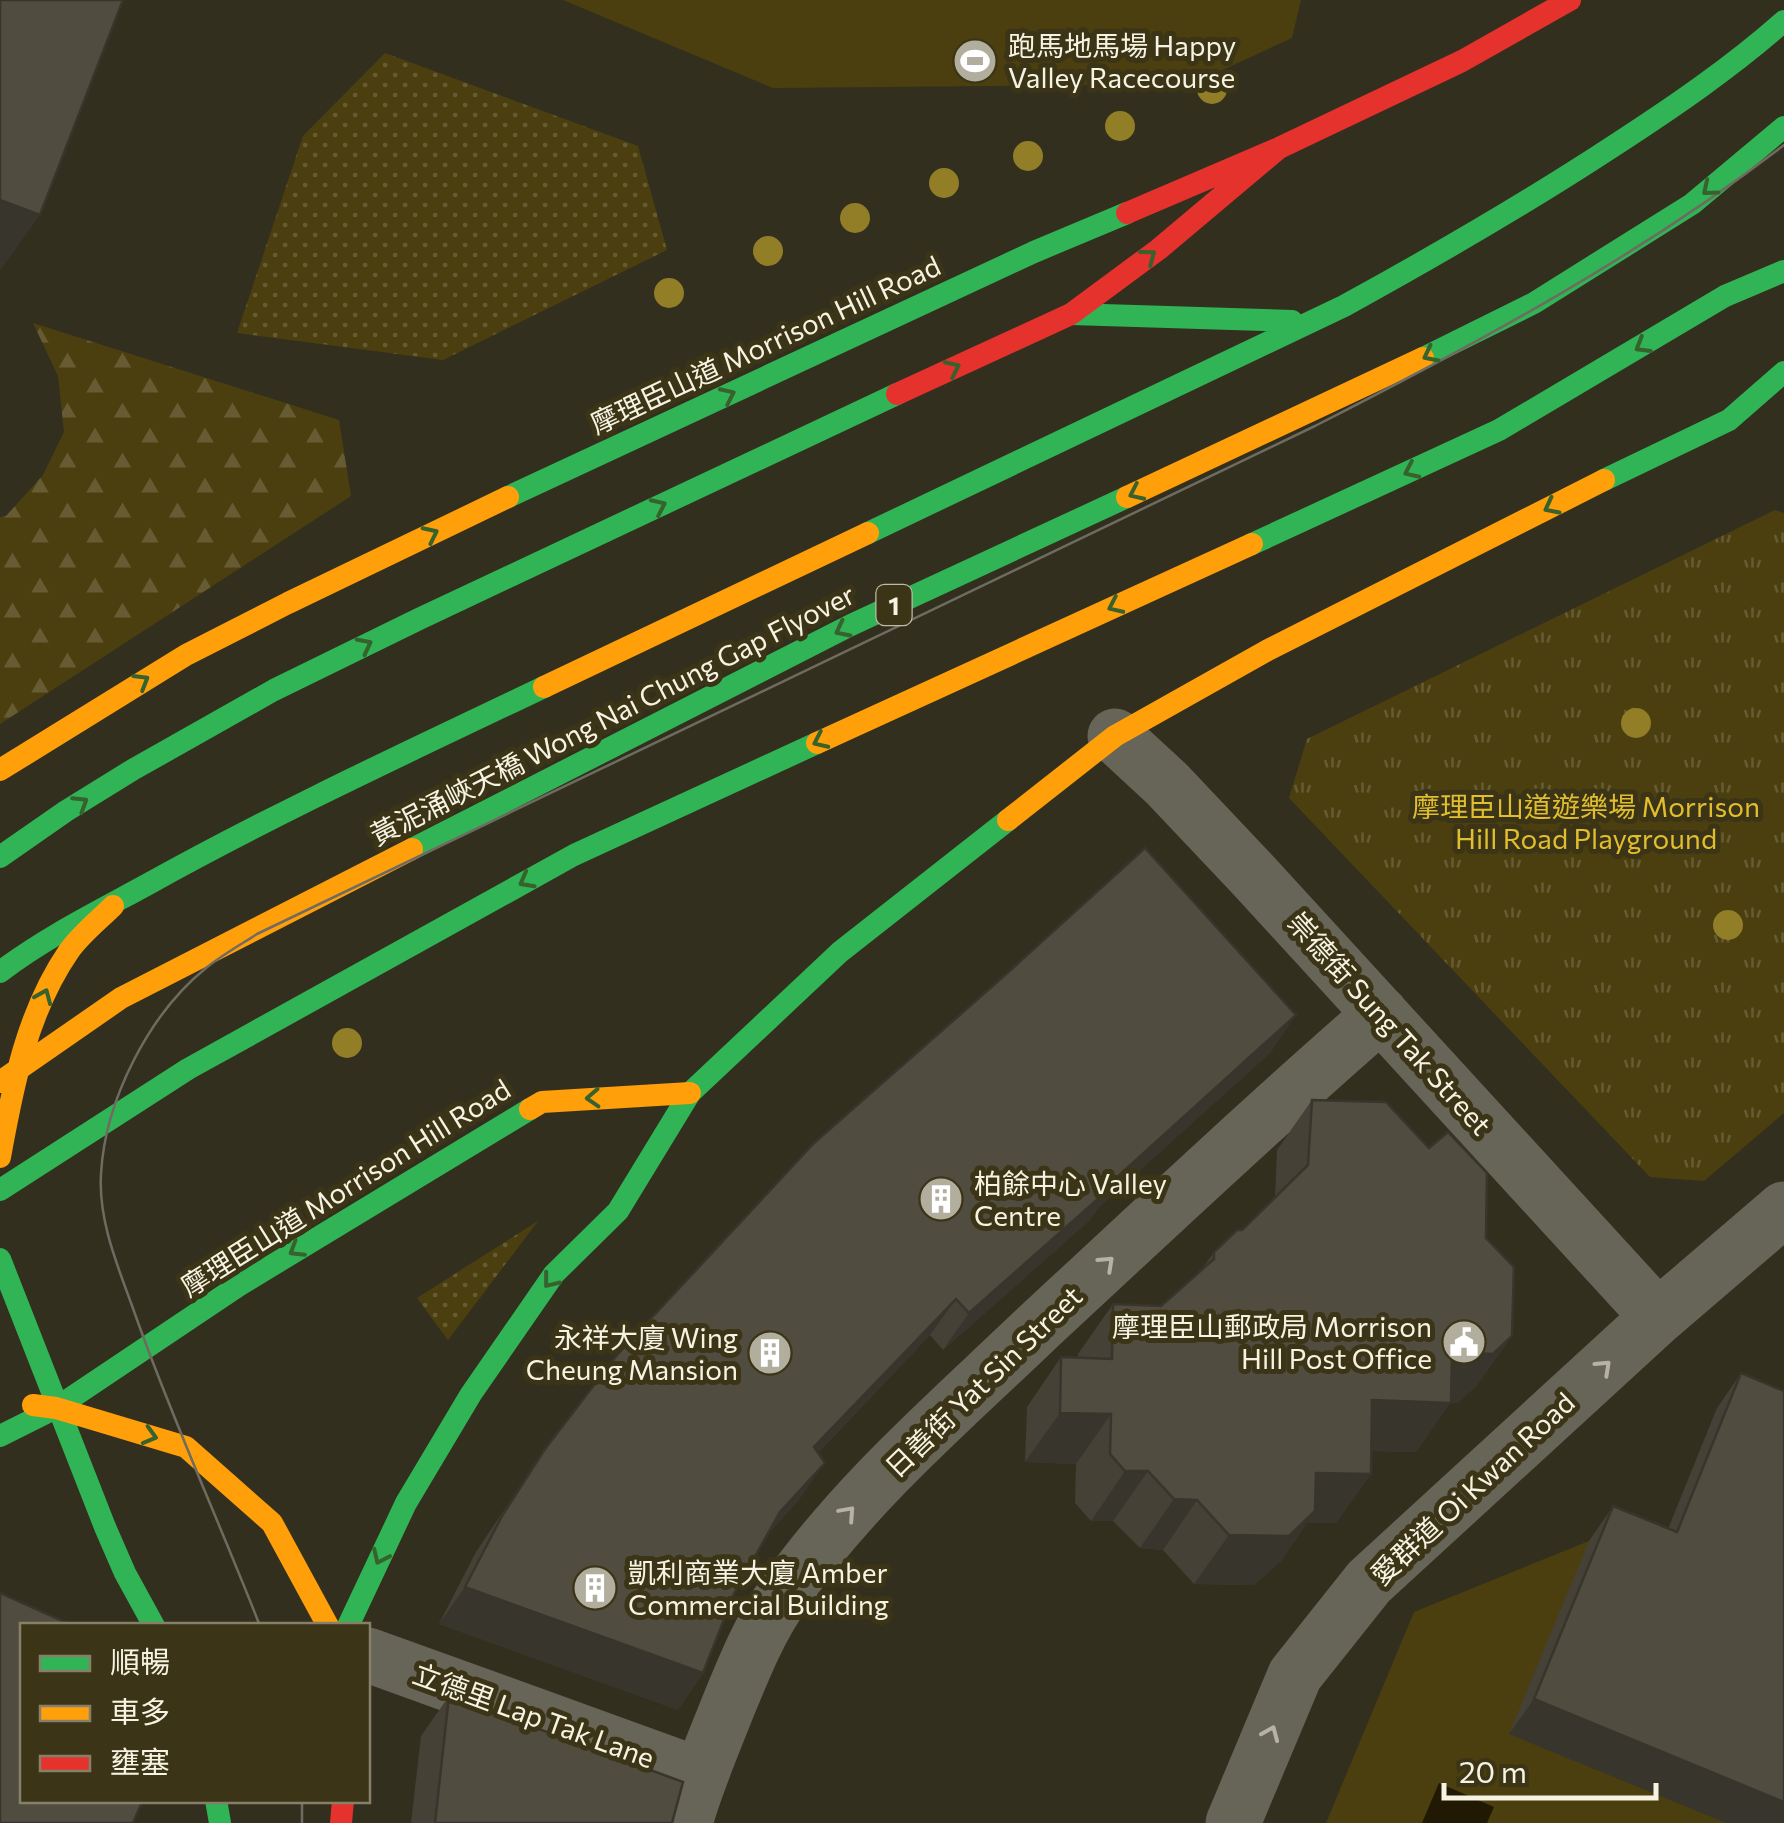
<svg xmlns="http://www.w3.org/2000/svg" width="1784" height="1823" font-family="Commissioner,'Noto Sans TC',sans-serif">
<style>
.grass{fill:url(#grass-dots)}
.forest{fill:url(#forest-firs)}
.park{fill:url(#park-tufts)}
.pitch{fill:#4b3f0f}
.water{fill:#211903}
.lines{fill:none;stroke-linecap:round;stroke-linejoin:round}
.street{stroke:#676558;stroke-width:55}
.fast{stroke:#30b455;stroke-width:22}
.slow{stroke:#ff9f0a;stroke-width:22}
.jam{stroke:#e5322d;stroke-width:22}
.tram{stroke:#6e6b60;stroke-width:2.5}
.tree{fill:#927e27}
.wall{fill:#454136}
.shaded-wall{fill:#38352c}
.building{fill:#504c3f;stroke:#38352c;stroke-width:2.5}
.oneway{stroke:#37612d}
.oneway2{stroke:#b6b3a4}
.labels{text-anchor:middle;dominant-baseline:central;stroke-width:10;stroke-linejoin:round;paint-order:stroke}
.shield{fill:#3b3417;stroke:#bfbaa5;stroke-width:2.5}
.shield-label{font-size:25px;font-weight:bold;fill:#f7f3e2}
.poi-label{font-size:28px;fill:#f7f3e2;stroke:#3b3417;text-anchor:start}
.street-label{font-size:28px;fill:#f7f3e2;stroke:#3b3417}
.park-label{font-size:28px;fill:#e0be2e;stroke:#3b3417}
</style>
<defs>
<pattern id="grass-dots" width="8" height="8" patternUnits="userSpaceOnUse" patternTransform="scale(2.5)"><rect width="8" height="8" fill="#4b3f0f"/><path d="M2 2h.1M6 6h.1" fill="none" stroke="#665b32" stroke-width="1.8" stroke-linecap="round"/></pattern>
<pattern id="forest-firs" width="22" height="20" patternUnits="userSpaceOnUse" patternTransform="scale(2.5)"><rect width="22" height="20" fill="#4b3f0f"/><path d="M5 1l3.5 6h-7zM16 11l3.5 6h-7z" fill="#665b32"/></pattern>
<pattern id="park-tufts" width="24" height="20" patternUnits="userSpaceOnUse" patternTransform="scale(2.5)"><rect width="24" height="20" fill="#4b3f0f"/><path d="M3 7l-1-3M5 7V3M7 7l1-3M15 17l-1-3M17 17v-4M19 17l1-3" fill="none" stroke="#665b32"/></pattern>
</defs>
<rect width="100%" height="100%" fill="#332f1f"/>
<path class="grass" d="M385 53 638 146 667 250 443 360 237 333 303 136Z
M538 1221 448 1340 417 1298Z"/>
<path class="forest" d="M33 323 339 420 351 496 0 724V517L6 516 43 475 64 432 58 376Z"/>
<path class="park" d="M1775 510 1784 513V1113L1704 1181 1650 1177 1289 798 1307 739Z"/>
<path class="pitch" d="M563 0H1301L1292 38 1192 84 773 88Z
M1589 1541 1784 1621V1823H1326L1414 1612Z"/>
<path class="water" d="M1439 1783 1494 1807 1487 1823H1422Z"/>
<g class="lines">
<path class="street" d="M1115 736 1167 784 1253 875 1658 1317
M368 1655 700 1775
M685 1823C696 1784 712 1747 727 1709 743 1670 759 1629 784 1594 854 1494 946 1415 1034 1331 1149 1224 1263 1117 1381 1014
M1233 1823 1295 1675 1369 1582 1658 1317 1784 1209"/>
<path class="fast" d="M1071 314 1292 321
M1423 358 1534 303 1692 204 1784 127
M1604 480 1729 420 1784 372
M508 497 1034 252 1127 213
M868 533 1344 306C1435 256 1525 204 1612 147 1672 108 1731 68 1784 21
M1252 544 1499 430 1725 296 1784 271
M412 849 851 625 1127 497
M0 857 66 811 134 769 274 690 419 619 897 394
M0 972C46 937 99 911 150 883 278 812 412 750 544 687
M0 1190 188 1069 574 855 817 743
M0 1259 105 1527 125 1573 154 1626
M0 1436 56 1408 238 1286 530 1109
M348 1626 406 1503 471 1394 554 1274 618 1211 690 1093 840 952 1008 820
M216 1800 220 1823"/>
<path class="slow" d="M1127 497 1423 358
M544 687 868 533
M817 743 1252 544
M0 770 186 655 288 603 508 497
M1008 820 1115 736 1268 650 1604 480
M0 1082 121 998 412 849
M530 1109 542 1102 690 1093
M0 1157C13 1085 27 1012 69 951 81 934 99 920 113 906
M33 1405 56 1408 186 1447 272 1523 328 1626"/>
<path class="jam" d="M1127 213 1279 148 1462 61 1570 0
M897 394 1071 314 1159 249 1279 148
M341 1823 343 1800"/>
<path class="tram" d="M260 1626C219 1521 172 1419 135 1314 119 1269 98 1222 101 1174 105 1100 149 1014 206 968 222 955 240 945 257 934L1315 426C1478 343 1638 257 1784 145
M302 1823V1800"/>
</g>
<g class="tree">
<circle cx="1212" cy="89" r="15"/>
<circle cx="1120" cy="126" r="15"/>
<circle cx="1028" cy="156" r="15"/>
<circle cx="944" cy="183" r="15"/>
<circle cx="855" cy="218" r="15"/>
<circle cx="768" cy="251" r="15"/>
<circle cx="669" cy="293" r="15"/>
<circle cx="1636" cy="723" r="15"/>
<circle cx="1728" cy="925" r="15"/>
<circle cx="347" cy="1043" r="15"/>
</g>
<path class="wall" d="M1271 1052 1100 1206 1090 1220 943 1350 930 1335 818 1453 799 1500 768 1534 734 1594 703 1673 678 1710 439 1624 476 1552 545 1449Z
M1312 1100 1486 1238 1512 1336 1477 1385 1458 1403H1450L1416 1452 1371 1451V1474L1336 1523H1307L1281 1561 1254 1585 1194 1584 1163 1550 1140 1548 1113 1521H1091L1075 1503 1076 1464 1025 1462 1027 1407 1061 1357 1078 1358V1354L1113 1304 1161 1306 1202 1269 1214 1252 1242 1230 1275 1198 1277 1150Z
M1741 1373 1784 1823 1509 1734 1589 1541 1613 1506 1668 1529 1717 1408Z
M449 1696 672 1823H411L421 1736Z"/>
<path class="shaded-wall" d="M0 200 40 215 0 271Z
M1296 1015 1271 1052 1100 1206 1090 1220 943 1350 969 1313Z
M956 1299 930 1335 788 1484 814 1447Z
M1512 1336 1477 1385 1458 1403H1450L1416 1452 1338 1450 1372 1400 1452 1352Z
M1060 1413 1111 1414 1076 1464 1025 1462Z
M825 1463 799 1500 755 1549 780 1512Z
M1125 1471H1148L1113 1521H1091Z
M1316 1473 1371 1474 1336 1523H1307L1281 1561 1254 1585 1194 1584 1229 1535Z
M1174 1499 1197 1500 1163 1550 1140 1548Z
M465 1587 703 1673 678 1710 439 1624Z
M1534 1699 1784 1802V1823H1726L1509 1734Z"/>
<path class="building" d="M0 0H123L40 215 0 200Z
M1145 848 1296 1015 1114 1180 1116 1183 969 1313 956 1299 814 1447 825 1463 780 1512 734 1594 703 1673 465 1587 502 1516 545 1449 617 1355 814 1143 1004 976Z
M1312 1100 1386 1102 1429 1148 1448 1132 1487 1173 1486 1238 1514 1267 1512 1336 1493 1354 1452 1352 1451 1403 1372 1400 1371 1474 1316 1473 1315 1511 1289 1536 1229 1535 1197 1500 1174 1499 1148 1471H1125L1110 1454 1111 1414 1060 1413 1061 1357 1112 1359 1113 1304 1161 1306 1214 1259V1252L1237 1230H1242L1308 1165Z
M1741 1373 1784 1391V1802L1534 1699 1613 1506 1677 1532Z
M0 1593 74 1626H22V1800H143L133 1823H0Z
M449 1696 683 1782 672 1823H435Z"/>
<defs><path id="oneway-chevron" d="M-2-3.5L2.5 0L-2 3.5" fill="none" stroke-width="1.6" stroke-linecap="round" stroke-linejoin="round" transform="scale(2.5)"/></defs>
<g class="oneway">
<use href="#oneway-chevron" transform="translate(1709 189) rotate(140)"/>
<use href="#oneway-chevron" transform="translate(1149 256) rotate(-37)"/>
<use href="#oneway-chevron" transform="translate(1642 346) rotate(149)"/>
<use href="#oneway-chevron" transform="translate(1430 355) rotate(153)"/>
<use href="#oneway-chevron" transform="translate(953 368) rotate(-25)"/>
<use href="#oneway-chevron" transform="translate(728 395) rotate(-25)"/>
<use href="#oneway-chevron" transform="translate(1411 471) rotate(155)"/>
<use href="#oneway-chevron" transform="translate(1136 493) rotate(155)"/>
<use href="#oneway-chevron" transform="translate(659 506) rotate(-25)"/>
<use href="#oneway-chevron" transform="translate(1551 507) rotate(153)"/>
<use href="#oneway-chevron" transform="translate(431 534) rotate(-26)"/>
<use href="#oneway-chevron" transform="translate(1115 606) rotate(155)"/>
<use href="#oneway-chevron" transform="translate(842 630) rotate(153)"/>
<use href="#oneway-chevron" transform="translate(365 645) rotate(-27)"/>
<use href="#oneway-chevron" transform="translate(142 681) rotate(-31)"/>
<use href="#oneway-chevron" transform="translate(820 741) rotate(155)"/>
<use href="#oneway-chevron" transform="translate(81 803) rotate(-32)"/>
<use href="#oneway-chevron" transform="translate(526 881) rotate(151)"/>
<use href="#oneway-chevron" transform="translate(44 996) rotate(-67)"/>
<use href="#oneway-chevron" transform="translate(593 1098) rotate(177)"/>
<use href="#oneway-chevron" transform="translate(296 1250) rotate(148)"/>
<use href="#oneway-chevron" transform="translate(550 1281) rotate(128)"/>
<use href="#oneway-chevron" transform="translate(150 1436) rotate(16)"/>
<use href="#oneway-chevron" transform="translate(380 1557) rotate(115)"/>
</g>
<g class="oneway2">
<use href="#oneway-chevron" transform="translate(1107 1263) rotate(-43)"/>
<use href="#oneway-chevron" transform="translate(1604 1367) rotate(-43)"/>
<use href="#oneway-chevron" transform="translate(848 1513) rotate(-48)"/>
<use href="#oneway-chevron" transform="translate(1271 1733) rotate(-67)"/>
</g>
<defs>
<symbol id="stadium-disc" viewBox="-11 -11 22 22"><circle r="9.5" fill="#b2ae9e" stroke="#3b3417"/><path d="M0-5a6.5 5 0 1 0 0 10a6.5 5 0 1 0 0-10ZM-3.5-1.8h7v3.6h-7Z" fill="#fff"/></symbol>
<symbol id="building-disc" viewBox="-11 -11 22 22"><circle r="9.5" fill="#b2ae9e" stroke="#3b3417"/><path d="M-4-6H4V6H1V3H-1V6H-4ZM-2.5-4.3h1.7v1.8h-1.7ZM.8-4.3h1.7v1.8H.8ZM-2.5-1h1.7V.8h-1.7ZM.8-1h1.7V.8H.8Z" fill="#fff"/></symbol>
<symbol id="civic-disc" viewBox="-11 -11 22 22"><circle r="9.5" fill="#b2ae9e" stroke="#3b3417"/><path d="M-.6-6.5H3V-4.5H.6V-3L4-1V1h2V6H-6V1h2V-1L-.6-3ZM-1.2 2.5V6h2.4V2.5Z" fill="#fff"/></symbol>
</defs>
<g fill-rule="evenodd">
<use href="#stadium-disc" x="950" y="36" width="50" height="50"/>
<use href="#building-disc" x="916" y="1174" width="50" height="50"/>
<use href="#civic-disc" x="1439" y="1317" width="50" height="50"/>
<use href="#building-disc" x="745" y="1328" width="50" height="50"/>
<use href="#building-disc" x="570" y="1563" width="50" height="50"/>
</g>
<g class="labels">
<rect class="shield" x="876.5" y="585" width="35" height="40" rx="8"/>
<g class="shield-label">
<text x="894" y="605">1</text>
</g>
<g class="poi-label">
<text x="1008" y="45">跑馬地馬場 Happy<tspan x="1008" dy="32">Valley Racecourse</tspan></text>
<text x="974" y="1183">柏餘中心 Valley<tspan x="974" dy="32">Centre</tspan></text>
<text x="1432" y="1326" text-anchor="end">摩理臣山郵政局 Morrison<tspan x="1432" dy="32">Hill Post Office</tspan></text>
<text x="738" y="1337" text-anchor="end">永祥大廈 Wing<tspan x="738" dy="32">Cheung Mansion</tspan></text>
<text x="628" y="1572">凱利商業大廈 Amber<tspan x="628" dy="32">Commercial Building</tspan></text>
</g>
<g class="street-label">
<text transform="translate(765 344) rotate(-25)">摩理臣山道 Morrison Hill Road</text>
<text transform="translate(612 714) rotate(-27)">黃泥涌峽天橋 Wong Nai Chung Gap Flyover</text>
<text transform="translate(1390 1023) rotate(48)">崇德街 Sung Tak Street</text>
<text transform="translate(345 1187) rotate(-32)">摩理臣山道 Morrison Hill Road</text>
<text transform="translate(983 1381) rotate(-44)">日善街 Yat Sin Street</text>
<text transform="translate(1472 1488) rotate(-43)">愛群道 Oi Kwan Road</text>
<text transform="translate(534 1715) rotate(20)">立德里 Lap Tak Lane</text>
</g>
<g class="park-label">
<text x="1586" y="806">摩理臣山道遊樂場 Morrison<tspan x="1586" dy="32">Hill Road Playground</tspan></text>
</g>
</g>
<rect x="20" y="1623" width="350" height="180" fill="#3b3417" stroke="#868068" stroke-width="2.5"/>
<rect x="40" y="1656" width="50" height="15" fill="#30b455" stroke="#868068" stroke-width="2.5"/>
<text x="110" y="1673" font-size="30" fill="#f7f3e2">順暢</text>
<rect x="40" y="1706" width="50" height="15" fill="#ff9f0a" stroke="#868068" stroke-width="2.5"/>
<text x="110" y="1723" font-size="30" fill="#f7f3e2">車多</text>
<rect x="40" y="1756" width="50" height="15" fill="#e5322d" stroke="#868068" stroke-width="2.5"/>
<text x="110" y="1773" font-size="30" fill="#f7f3e2">壅塞</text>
<path d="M1444 1783v15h212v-15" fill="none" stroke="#f7f3e2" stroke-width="5"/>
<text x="1459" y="1783" font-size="30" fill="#f7f3e2" stroke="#3b3417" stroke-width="8" paint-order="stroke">20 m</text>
</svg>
